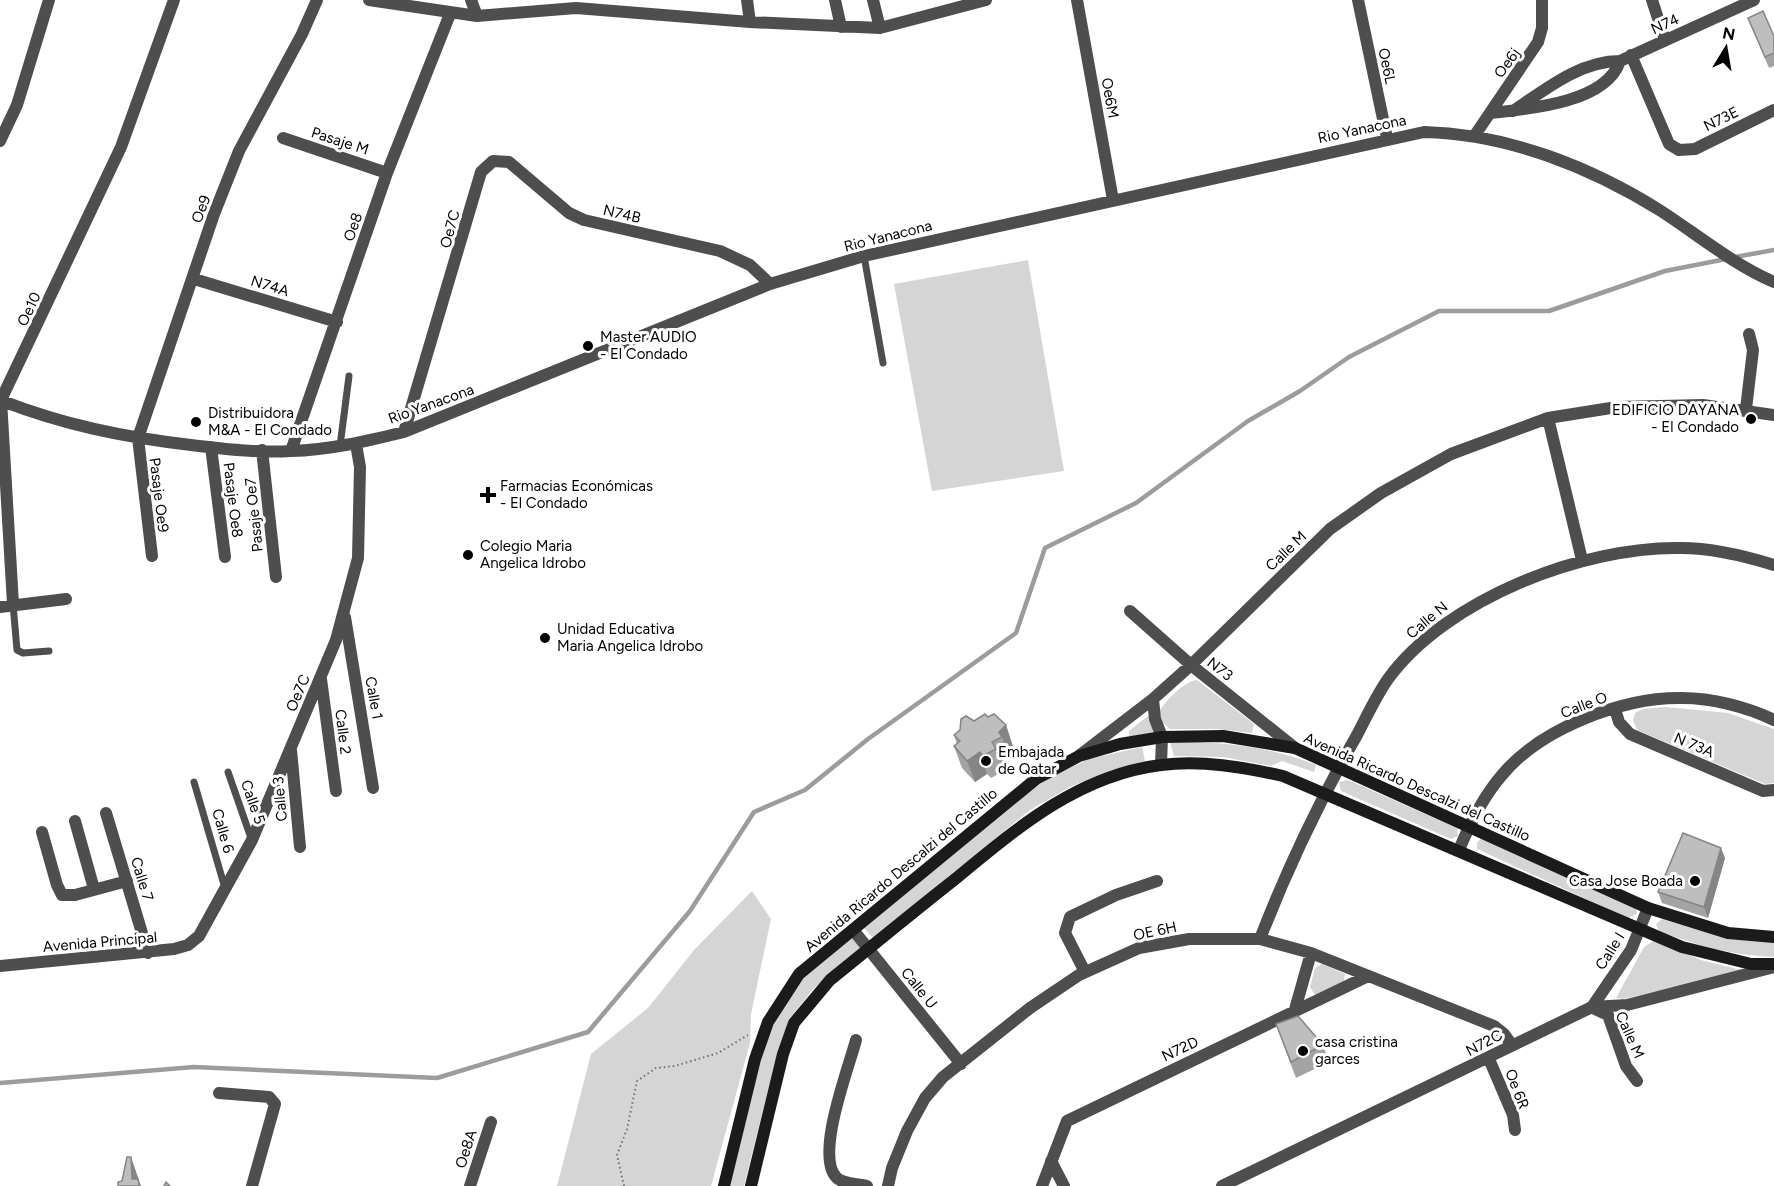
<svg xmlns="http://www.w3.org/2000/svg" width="1774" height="1186" font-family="Figtree,sans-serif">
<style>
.green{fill:#d5d5d5}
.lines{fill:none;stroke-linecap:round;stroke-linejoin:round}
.stream{stroke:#9c9c9c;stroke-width:4.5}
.path{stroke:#707070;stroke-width:2;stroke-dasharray:1.5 3;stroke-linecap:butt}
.lane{stroke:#4e4e4e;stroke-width:7}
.street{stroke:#4e4e4e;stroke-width:12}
.secondary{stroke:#1b1b1b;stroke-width:12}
.wall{fill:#a3a3a3}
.shaded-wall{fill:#858585}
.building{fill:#bebebe;stroke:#858585;stroke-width:1.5}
.poi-dot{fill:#000;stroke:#fff;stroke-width:2}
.labels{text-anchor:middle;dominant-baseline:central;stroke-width:6;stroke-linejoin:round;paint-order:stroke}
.street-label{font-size:15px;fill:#000;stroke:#fff}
.poi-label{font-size:15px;fill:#000;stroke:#fff;text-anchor:start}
</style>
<rect width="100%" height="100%" fill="#fff"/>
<path class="green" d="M1028 260 1064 471 932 491 894 284Z
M1197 680 1254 724 1252 733 1216 729H1170L1162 722 1159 712C1166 700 1183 682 1197 680Z
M1665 707 1728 713 1774 729V783L1765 784 1637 730 1633 720 1635 713 1643 709Z
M1149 715 1154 732 1129 737V731Z
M1170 742C1219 741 1269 746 1316 765L1314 772 1282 761 1271 766 1223 757 1174 756Z
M1142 747 1145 761 1108 771 1070 787 1030 810 873 938 864 928 1017 801 1050 777 1089 759Z
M1348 780 1457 828 1458 836 1451 839 1341 791 1339 782Z
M1482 837 1636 906 1637 914 1628 918 1477 849V843Z
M752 891 771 919 751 1014 750 1043 711 1186H557L591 1054 648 1008 694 950Z
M1662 919 1730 939 1774 942V957C1732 955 1697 946 1659 931L1656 924Z
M853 937 860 948 813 989 790 1018 778 1050 744 1186H730C746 1115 755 1036 803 978 816 963 837 950 853 937Z
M1655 940 1701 960 1745 971 1623 999 1616 998 1644 947Z
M1322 964 1345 974 1344 981 1315 995 1310 987 1315 968Z"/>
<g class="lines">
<path class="stream" d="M1735 257 1774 250
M0 1083 194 1067 437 1078 588 1032 690 911 754 812 805 790 868 739 1016 633 1045 548 1136 503 1248 421 1300 391 1349 357 1439 311H1549L1665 271 1726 259"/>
<path class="path" d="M624 1186 617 1155 627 1129 637 1081 656 1068 675 1066 718 1053 748 1035"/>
<path class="lane" d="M864 256 883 363
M340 446 349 376
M13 604 17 650 23 653 49 651
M228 772 251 838
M194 782 225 888"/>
<path class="street" d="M369 0 477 16 576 8 750 22 880 28 986 0
M471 0 477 16
M747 0 750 22
M835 0 841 27
M873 0 880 28
M1077 0 1113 200
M1358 0 1387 138
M1652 0 1665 40
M1631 55 1669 144 1679 150 1695 149 1774 110
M1513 111C1546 89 1580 61 1620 61L1754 0
M1490 113C1529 109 1606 103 1620 61
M1475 135 1538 42 1542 28V0
M283 138 387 173
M0 141 17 105 49 0
M194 279 337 322
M0 400C64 425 123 437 191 445 224 449 258 453 291 451 330 450 367 441 404 432L770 284 864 256 1424 132C1508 134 1591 167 1661 211 1698 235 1734 265 1774 282
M1746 409 1753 350 1749 334
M1548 418 1582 560
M404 432 481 172 493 161 509 162 569 213 584 220 720 251 750 265 770 284
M211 447 225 557
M262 450 276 577
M291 451 387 173 450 14
M152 556 138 438 214 214 239 151 302 34 317 0
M13 604 1 400 121 147 174 0
M0 607 66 599
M1130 611 1191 665 1295 748
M345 617 373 788
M321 679 336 791
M1153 699 1155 719 1162 737 1161 765
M1615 709 1619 722 1630 734 1763 791 1774 790
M291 750 300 847
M1080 755 1153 699 1191 665 1330 529 1381 493 1451 454 1548 418 1617 407 1703 405 1774 415
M106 813 148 953
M75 821 94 889
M42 832 57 885 62 895H75L127 881
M1459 850C1470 823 1483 797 1502 775 1540 729 1622 697 1682 698 1712 698 1747 707 1774 720
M854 931 961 1064
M1260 939C1287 869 1320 800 1357 735 1367 716 1376 696 1388 679 1446 599 1584 546 1681 548 1711 548 1745 556 1774 565
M0 966 174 949 188 945 199 936 252 840 336 640 358 558 360 467 356 444
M1085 972 1065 933 1070 917 1116 895 1157 881
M1592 1007 1631 950 1648 908
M1593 1008 1608 1015 1626 1066 1637 1081
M1294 1013 1311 953
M856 1040C849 1067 814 1157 837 1178 843 1184 859 1184 867 1186
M1489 1059 1513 1115 1515 1130
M219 1093 269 1097 275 1104 252 1186
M1051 1161 1064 1186
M470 1186 491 1122
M888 1186 892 1168 907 1131 925 1098 943 1077 1030 1008 1079 975 1139 948 1189 939H1260L1311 953 1494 1026 1504 1034 1512 1045
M1042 1186 1067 1121 1368 976
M1222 1186 1592 1007 1627 1005 1774 967"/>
<path class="secondary" d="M724 1186 755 1059 768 1022 799 974 1036 779 1079 756 1120 744 1162 737 1223 736 1295 748 1648 908 1728 933 1774 937
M751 1186 783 1054 794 1023 830 980C871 947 912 913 954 880 1016 829 1078 775 1161 765 1202 760 1243 767 1283 776L1682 947 1751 964H1774"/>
</g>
<path class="wall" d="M1748 18 1774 36V66L1769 68Z
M988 717 1006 725 1013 747 1008 752 1010 759 1001 763 1004 771 991 778 987 774 975 782 962 768 954 746 957 744 954 735 974 721Z
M1725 858 1708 918 1662 903 1658 892Z
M1282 1041 1323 1045 1329 1062 1296 1078Z"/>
<path class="shaded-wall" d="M1006 725 1013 747 1008 752 1002 737 999 732Z
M980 752 987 774 975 782 967 761Z
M1721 848 1725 858 1708 918 1704 907Z
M131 1157 141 1186H135L132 1179Z"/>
<path class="building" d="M1763 11 1774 36V53L1765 57 1748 18Z
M985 714 988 717 994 714 1006 725 999 732 1002 737 992 742 996 749 983 756 980 752 967 761 954 746 960 741 954 735 960 730 961 719 966 716 974 721Z
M1683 833 1721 848 1704 907 1658 892Z
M1298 1016 1323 1045 1291 1062 1276 1024Z
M127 1157H131L132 1179H138L139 1186H118V1182L122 1181Z
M166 1182 170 1186H164Z"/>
<g class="poi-dot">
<circle cx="588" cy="346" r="6"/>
<circle cx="1751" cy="419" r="6"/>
<circle cx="196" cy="422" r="6"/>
<path d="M485 486h6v6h6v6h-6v6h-6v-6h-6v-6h6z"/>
<circle cx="468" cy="555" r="6"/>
<circle cx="545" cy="638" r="6"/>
<circle cx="986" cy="761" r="6"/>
<circle cx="1695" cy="881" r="6"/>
<circle cx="1303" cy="1051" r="6"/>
</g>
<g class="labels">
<g class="street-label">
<text transform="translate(1665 24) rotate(-24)">N74</text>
<text transform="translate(1507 63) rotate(-54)">Oe6j</text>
<text transform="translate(1387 66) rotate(78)">Oe6L</text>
<text transform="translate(1110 98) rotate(80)">Oe6M</text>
<text transform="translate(1721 119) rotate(-26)">N73E</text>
<text transform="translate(1362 129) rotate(-12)">Rio Yanacona</text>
<text transform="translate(340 141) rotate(18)">Pasaje M</text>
<text transform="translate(201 209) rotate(-70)">Oe9</text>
<text transform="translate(622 214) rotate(13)">N74B</text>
<text transform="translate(353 227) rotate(-71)">Oe8</text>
<text transform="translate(450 229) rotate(-75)">Oe7C</text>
<text transform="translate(888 236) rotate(-14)">Rio Yanacona</text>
<text transform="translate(270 286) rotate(17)">N74A</text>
<text transform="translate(29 309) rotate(-65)">Oe10</text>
<text transform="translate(431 404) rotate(-20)">Rio Yanacona</text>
<text transform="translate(159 495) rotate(83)">Pasaje Oe9</text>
<text transform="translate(233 500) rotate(83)">Pasaje Oe8</text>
<text transform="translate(254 515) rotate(-96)">Pasaje Oe7</text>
<text transform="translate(1286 551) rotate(-44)">Calle M</text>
<text transform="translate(1427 620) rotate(-40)">Calle N</text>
<text transform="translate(1220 669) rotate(38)">N73</text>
<text transform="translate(298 693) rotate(-67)">Oe7C</text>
<text transform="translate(374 698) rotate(80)">Calle 1</text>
<text transform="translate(1584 705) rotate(-21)">Calle O</text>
<text transform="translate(343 732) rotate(83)">Calle 2</text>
<text transform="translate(1694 745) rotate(23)">N 73A</text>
<text transform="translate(1417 787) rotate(24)">Avenida Ricardo Descalzi del Castillo</text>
<text transform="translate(280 799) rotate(-95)">Calle 3</text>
<text transform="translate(253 802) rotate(71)">Calle 5</text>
<text transform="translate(223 831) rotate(74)">Calle 6</text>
<text transform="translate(901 870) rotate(-40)">Avenida Ricardo Descalzi del Castillo</text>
<text transform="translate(142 879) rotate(73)">Calle 7</text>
<text transform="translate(1155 931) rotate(-12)">OE 6H</text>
<text transform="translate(100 942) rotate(-5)">Avenida Principal</text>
<text transform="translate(1610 951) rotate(-58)">Calle I</text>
<text transform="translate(919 988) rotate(51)">Calle U</text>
<text transform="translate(1630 1035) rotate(66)">Calle M</text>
<text transform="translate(1484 1043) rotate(-28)">N72C</text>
<text transform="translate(1180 1049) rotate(-25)">N72D</text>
<text transform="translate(1517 1089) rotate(69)">Oe 6R</text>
<text transform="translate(466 1149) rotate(-72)">Oe8A</text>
</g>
<g class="poi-label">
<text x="600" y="337">Master AUDIO<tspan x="600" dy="17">- El Condado</tspan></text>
<text x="1739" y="410" text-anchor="end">EDIFICIO DAYANA<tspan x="1739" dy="17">- El Condado</tspan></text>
<text x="208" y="413">Distribuidora<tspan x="208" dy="17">M&amp;A - El Condado</tspan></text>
<text x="500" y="486">Farmacias Económicas<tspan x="500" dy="17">- El Condado</tspan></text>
<text x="480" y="546">Colegio Maria<tspan x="480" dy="17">Angelica Idrobo</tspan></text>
<text x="557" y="629">Unidad Educativa<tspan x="557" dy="17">Maria Angelica Idrobo</tspan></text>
<text x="998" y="752">Embajada<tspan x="998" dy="17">de Qatar</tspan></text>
<text x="1683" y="881" text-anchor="end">Casa Jose Boada</text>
<text x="1315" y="1042">casa cristina<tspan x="1315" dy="17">garces</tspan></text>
</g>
</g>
<g transform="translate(1726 48) rotate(11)" stroke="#ffffff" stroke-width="4.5" paint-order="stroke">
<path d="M0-4.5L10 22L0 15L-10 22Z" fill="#000000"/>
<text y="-9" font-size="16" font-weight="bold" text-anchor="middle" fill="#000000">N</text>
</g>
</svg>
